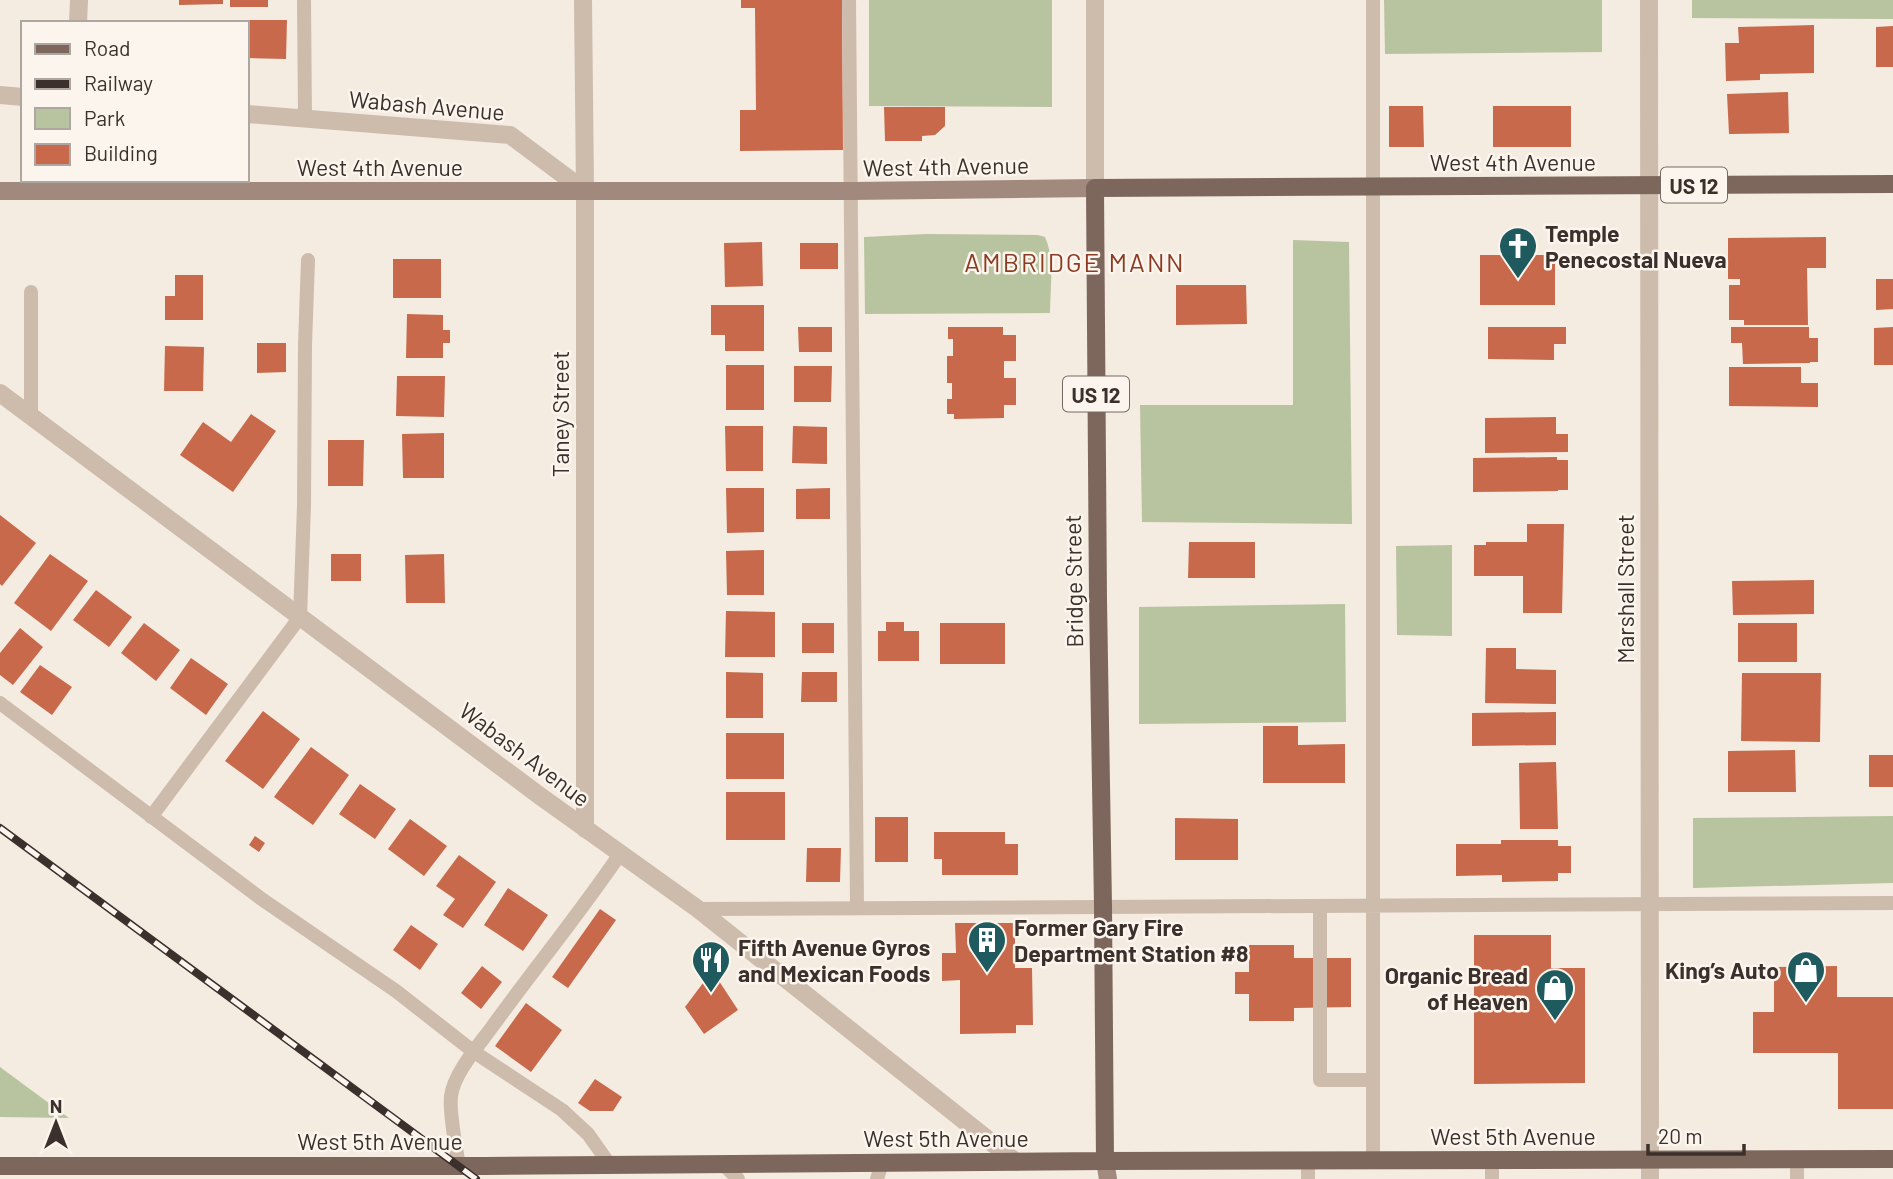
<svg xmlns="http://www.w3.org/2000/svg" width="1893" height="1179" font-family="Barlow,sans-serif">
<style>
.green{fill:#b8c4a0}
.building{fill:#c8694b}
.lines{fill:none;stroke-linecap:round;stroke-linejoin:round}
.lane{stroke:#cdbbac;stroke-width:14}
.street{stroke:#cdbbac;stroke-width:18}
.secondary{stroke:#a18a7d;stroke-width:18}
.primary{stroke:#7d675c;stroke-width:18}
.rail-casing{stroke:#3b302b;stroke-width:8}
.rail{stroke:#fbf5ee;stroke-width:5;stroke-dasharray:16;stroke-linecap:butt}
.labels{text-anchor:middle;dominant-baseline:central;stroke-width:5;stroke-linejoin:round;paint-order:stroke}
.shield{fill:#fbf5ee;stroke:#756b66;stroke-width:2}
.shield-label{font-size:21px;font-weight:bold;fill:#3b302b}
.street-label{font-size:23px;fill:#3b302b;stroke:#fbf5ee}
.poi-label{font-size:23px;font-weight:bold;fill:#3b302b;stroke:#fbf5ee;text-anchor:start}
.quarter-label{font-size:26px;letter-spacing:2px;fill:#8c3b22;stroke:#fbf5ee}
</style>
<rect width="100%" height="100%" fill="#f4ebe1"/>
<path class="green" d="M869 0H1052V107L869 106Z
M1384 0H1602V52L1385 54Z
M1692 0H1893V19L1692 18Z
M926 234 1038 235 1045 237C1055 259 1050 289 1050 313L865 314 864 237Z
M1293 240 1349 242 1352 524 1142 522 1140 405H1293Z
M1452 545V636L1397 635 1396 546Z
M1345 604 1346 722 1139 724V607Z
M1893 816V883L1693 888V818Z
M0 1067 69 1118 0 1117Z"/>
<path class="building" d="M179 0H223V4L179 5Z
M230 0H268V7H230Z
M741 0H842L843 150 740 151V110H756L755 8H741Z
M249 20H287L286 59 248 58Z
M1814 25V73L1760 74V80L1726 81 1725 43H1739L1738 27Z
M1893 26V67H1876V27Z
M1788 92 1789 133 1729 134 1727 94Z
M1389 106H1423L1424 147H1389Z
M1493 106H1571V147H1493Z
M884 107H945V126L935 135 922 136V141H885Z
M1826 237V268H1807L1808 325H1744V320H1729V285H1740V279H1728V238Z
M762 242 763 286 725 287 724 243Z
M800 243H838V269H800Z
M1480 255H1555V305H1480Z
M393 259H441V298H393Z
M175 275H203V320H165V296H175Z
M1876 279H1893V309L1876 310Z
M1176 285H1246L1247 324 1176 325Z
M711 305H764V351H725V335H711Z
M407 314 443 315V330H450V343H443V358H406Z
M798 327H832V352H799Z
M948 327H1003V335H1016V361H1004V378H1016V405H1004V418L954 419V414H947V399H952V383H947V356H953V339H948Z
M1488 327H1566V344H1554V360L1488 359Z
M1731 327H1809V338H1818V362H1810V363L1743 364 1742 343H1731Z
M1893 327V365H1874V328Z
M257 343H286V372L257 373Z
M165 346 204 347 203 391H164Z
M726 365H764V410H726Z
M794 366H832L831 402H794Z
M1729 367H1801V383H1818V407L1729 406Z
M397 376H445L444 417 396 416Z
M251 414 276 431 233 492 180 455 203 422 231 442Z
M1556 417V434H1568V452L1485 453V418Z
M725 426H763V471H726Z
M793 426 827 427V464L792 463Z
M444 433V478H403L402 434Z
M328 440H364L363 486H328Z
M1557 457V460H1568V490H1558V491L1473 492V458Z
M726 488H764V532L727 533Z
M830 488V519H796V489Z
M0 515 36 543 2 586 0 584Z
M1527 524H1564L1562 613H1523V576H1474V545H1486V542H1527Z
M1189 542H1255V578H1188Z
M764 550V595H727L726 551Z
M50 554 88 581 51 631 14 603Z
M331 554H361V581H331Z
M444 554 445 603H406L405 555Z
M1814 580V614L1733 615 1732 581Z
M96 590 132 617 109 647 73 620Z
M726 611 775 612V657H725Z
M886 622H904V631H919V661H878V631H886Z
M144 623 180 650 156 681 121 653Z
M802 623H834V653H802Z
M940 623H1005V664H940Z
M1738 623H1797V662H1738Z
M20 628 43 647 13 685 0 675V653Z
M1486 648H1516V669L1556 670V704L1485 703Z
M191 658 228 684 206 715 170 688Z
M40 665 72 687 52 715 20 692Z
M726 672 763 673V718H726Z
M802 672H837V702H801Z
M1742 673H1821L1820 742 1741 741Z
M263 711 300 739 263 789 225 761Z
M1556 712V745L1472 746V713Z
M1263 726H1298V745L1345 744V783H1263Z
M726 733H784V779H726Z
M311 747 349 775 313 825 274 797Z
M1795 750 1796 792H1728V751Z
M1869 755H1893V787H1869Z
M1556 762 1558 829H1520L1519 763Z
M360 784 396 809 375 839 339 814Z
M726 792H785V840H726Z
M875 817H908V862H875Z
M1175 818 1238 819V860H1175Z
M410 819 447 846 424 876 388 849Z
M934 832H1005V844H1018V875H942V859H934Z
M255 836 265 843 259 852 249 845Z
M1501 840H1558V846H1571V873H1558V881L1502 882V875L1456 876V844H1501Z
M807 848H841L840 882H806Z
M459 855 496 882 463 928 443 915 455 899 436 886Z
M508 888 548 915 523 951 484 925Z
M600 909 616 920 568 988 552 977Z
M955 923H1015V968H1032L1033 1025H1016V1033L960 1034V980L942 981V953H956Z
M411 925 438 944 420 970 393 950Z
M1474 935H1551V968H1585V1083L1474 1084Z
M1249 945H1294V958H1351V1007L1294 1008V1021H1249V994H1235V972H1249Z
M482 966 502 982 481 1009 461 993Z
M1837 966V997H1893V1109H1838V1053H1753V1012H1774V967Z
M709 975 719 981 738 1010 704 1034 685 1007Z
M526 1003 562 1030 531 1072 495 1046Z
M595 1079 622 1097 613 1111H590L578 1103Z"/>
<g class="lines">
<path class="lane" d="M304 0 305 118
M849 0 857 908
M1373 0V1160
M31 292V416
M0 703 263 900 396 991 474 1052 562 1110 588 1134 610 1165
M151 817 300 617 304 506 305 345 308 260
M1320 906V1080H1373
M698 909 1893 903
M1797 1159V1179
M1308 1160V1179
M1492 1160V1179
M723 1164 738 1179
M459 1166C456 1146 449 1115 451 1096 454 1073 479 1045 492 1027 534 969 580 913 620 854
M877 1179 882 1163"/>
<path class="street" d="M583 0 585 191V829
M1095 0V188
M1649 0 1650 1179
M78 23 79 0
M0 95 23 97
M247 114 510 135 585 191
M0 393 540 796 698 909 1016 1162"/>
<path class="secondary" d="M0 191H851L1095 188
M1105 1161 1108 1179"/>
<path class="primary" d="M1105 1161 1103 907 1098 600 1095 188 1893 184
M0 1166H484L1105 1161 1893 1159"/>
<defs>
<path id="rail" d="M0 828 476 1179"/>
</defs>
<use href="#rail" class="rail-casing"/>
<use href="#rail" class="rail"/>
</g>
<defs>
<symbol id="church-pin" viewBox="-11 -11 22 30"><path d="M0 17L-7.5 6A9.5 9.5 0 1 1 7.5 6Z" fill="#1f5a5e" stroke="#fbf5ee"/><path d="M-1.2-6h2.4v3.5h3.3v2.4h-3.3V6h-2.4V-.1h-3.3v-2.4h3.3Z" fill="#fff"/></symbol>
<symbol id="building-pin" viewBox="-11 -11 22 30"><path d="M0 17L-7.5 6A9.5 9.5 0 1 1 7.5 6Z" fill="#1f5a5e" stroke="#fbf5ee"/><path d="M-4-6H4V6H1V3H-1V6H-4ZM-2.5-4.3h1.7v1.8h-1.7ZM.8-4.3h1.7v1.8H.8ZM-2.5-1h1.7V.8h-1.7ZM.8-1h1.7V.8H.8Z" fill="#fff"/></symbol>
<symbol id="restaurant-pin" viewBox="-11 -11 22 30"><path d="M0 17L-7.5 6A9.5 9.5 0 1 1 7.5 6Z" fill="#1f5a5e" stroke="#fbf5ee"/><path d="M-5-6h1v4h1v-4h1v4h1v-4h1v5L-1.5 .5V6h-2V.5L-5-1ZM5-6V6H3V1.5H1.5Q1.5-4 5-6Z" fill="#fff"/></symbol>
<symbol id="shop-pin" viewBox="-11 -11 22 30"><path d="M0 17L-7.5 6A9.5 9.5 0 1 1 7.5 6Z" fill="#1f5a5e" stroke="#fbf5ee"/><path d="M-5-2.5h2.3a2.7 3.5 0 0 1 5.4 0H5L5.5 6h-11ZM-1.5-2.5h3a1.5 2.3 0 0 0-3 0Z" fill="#fff"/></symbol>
</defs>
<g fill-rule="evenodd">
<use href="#church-pin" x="1496" y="224" width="44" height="60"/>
<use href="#building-pin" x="965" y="918" width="44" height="60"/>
<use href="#restaurant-pin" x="689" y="938" width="44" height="60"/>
<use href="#shop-pin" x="1784" y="948" width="44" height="60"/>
<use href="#shop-pin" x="1533" y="966" width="44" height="60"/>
</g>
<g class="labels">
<g class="shield">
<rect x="1661" y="167.5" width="66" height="35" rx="5"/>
<rect x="1063" y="376.5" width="66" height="35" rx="5"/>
</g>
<g class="shield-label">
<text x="1694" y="185">US 12</text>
<text x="1096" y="394">US 12</text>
</g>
<g class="street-label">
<text transform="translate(427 105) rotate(5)">Wabash Avenue</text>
<text x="1513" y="162">West 4th Avenue</text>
<text transform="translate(946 166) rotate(-1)">West 4th Avenue</text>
<text x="380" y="167">West 4th Avenue</text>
<text transform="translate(560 414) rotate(-90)">Taney Street</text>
<text transform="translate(1073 581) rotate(-91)">Bridge Street</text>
<text transform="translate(1625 589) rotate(-90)">Marshall Street</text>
<text transform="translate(525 754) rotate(37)">Wabash Avenue</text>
<text x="1513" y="1136">West 5th Avenue</text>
<text x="946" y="1138">West 5th Avenue</text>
<text x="380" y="1141">West 5th Avenue</text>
</g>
<g class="poi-label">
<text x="1545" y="233">Temple<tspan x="1545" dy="26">Penecostal Nueva</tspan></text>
<text x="1014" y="927">Former Gary Fire<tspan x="1014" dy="26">Department Station #8</tspan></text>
<text x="738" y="947">Fifth Avenue Gyros<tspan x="738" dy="26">and Mexican Foods</tspan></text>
<text x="1779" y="970" text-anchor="end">King’s Auto</text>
<text x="1528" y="975" text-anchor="end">Organic Bread<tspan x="1528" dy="26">of Heaven</tspan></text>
</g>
<g class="quarter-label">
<text x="1075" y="261">AMBRIDGE MANN</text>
</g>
</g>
<rect x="21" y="21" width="228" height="161" fill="#fbf5ee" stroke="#aea6a0" stroke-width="2"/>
<rect x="35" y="44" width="35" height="10" fill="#7d675c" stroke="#aea6a0" stroke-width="2"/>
<text x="84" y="56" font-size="21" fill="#3b302b">Road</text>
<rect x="35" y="79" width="35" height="10" fill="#3b302b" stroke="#aea6a0" stroke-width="2"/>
<text x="84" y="91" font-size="21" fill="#3b302b">Railway</text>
<rect x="35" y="108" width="35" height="21" fill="#b8c4a0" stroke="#aea6a0" stroke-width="2"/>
<text x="84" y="126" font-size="21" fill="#3b302b">Park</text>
<rect x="35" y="144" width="35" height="21" fill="#c8694b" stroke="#aea6a0" stroke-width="2"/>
<text x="84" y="161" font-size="21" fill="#3b302b">Building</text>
<g transform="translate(56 1123)" stroke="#fbf5ee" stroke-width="5" paint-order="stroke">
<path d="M0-5L12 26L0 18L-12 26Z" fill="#3b302b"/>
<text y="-10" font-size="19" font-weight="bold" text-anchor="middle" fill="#3b302b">N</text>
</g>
<path d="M1648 1144v10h96v-10" fill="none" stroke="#3b302b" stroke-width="3.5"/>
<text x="1658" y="1144" font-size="21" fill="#3b302b" stroke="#fbf5ee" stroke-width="5" paint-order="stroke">20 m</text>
</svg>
